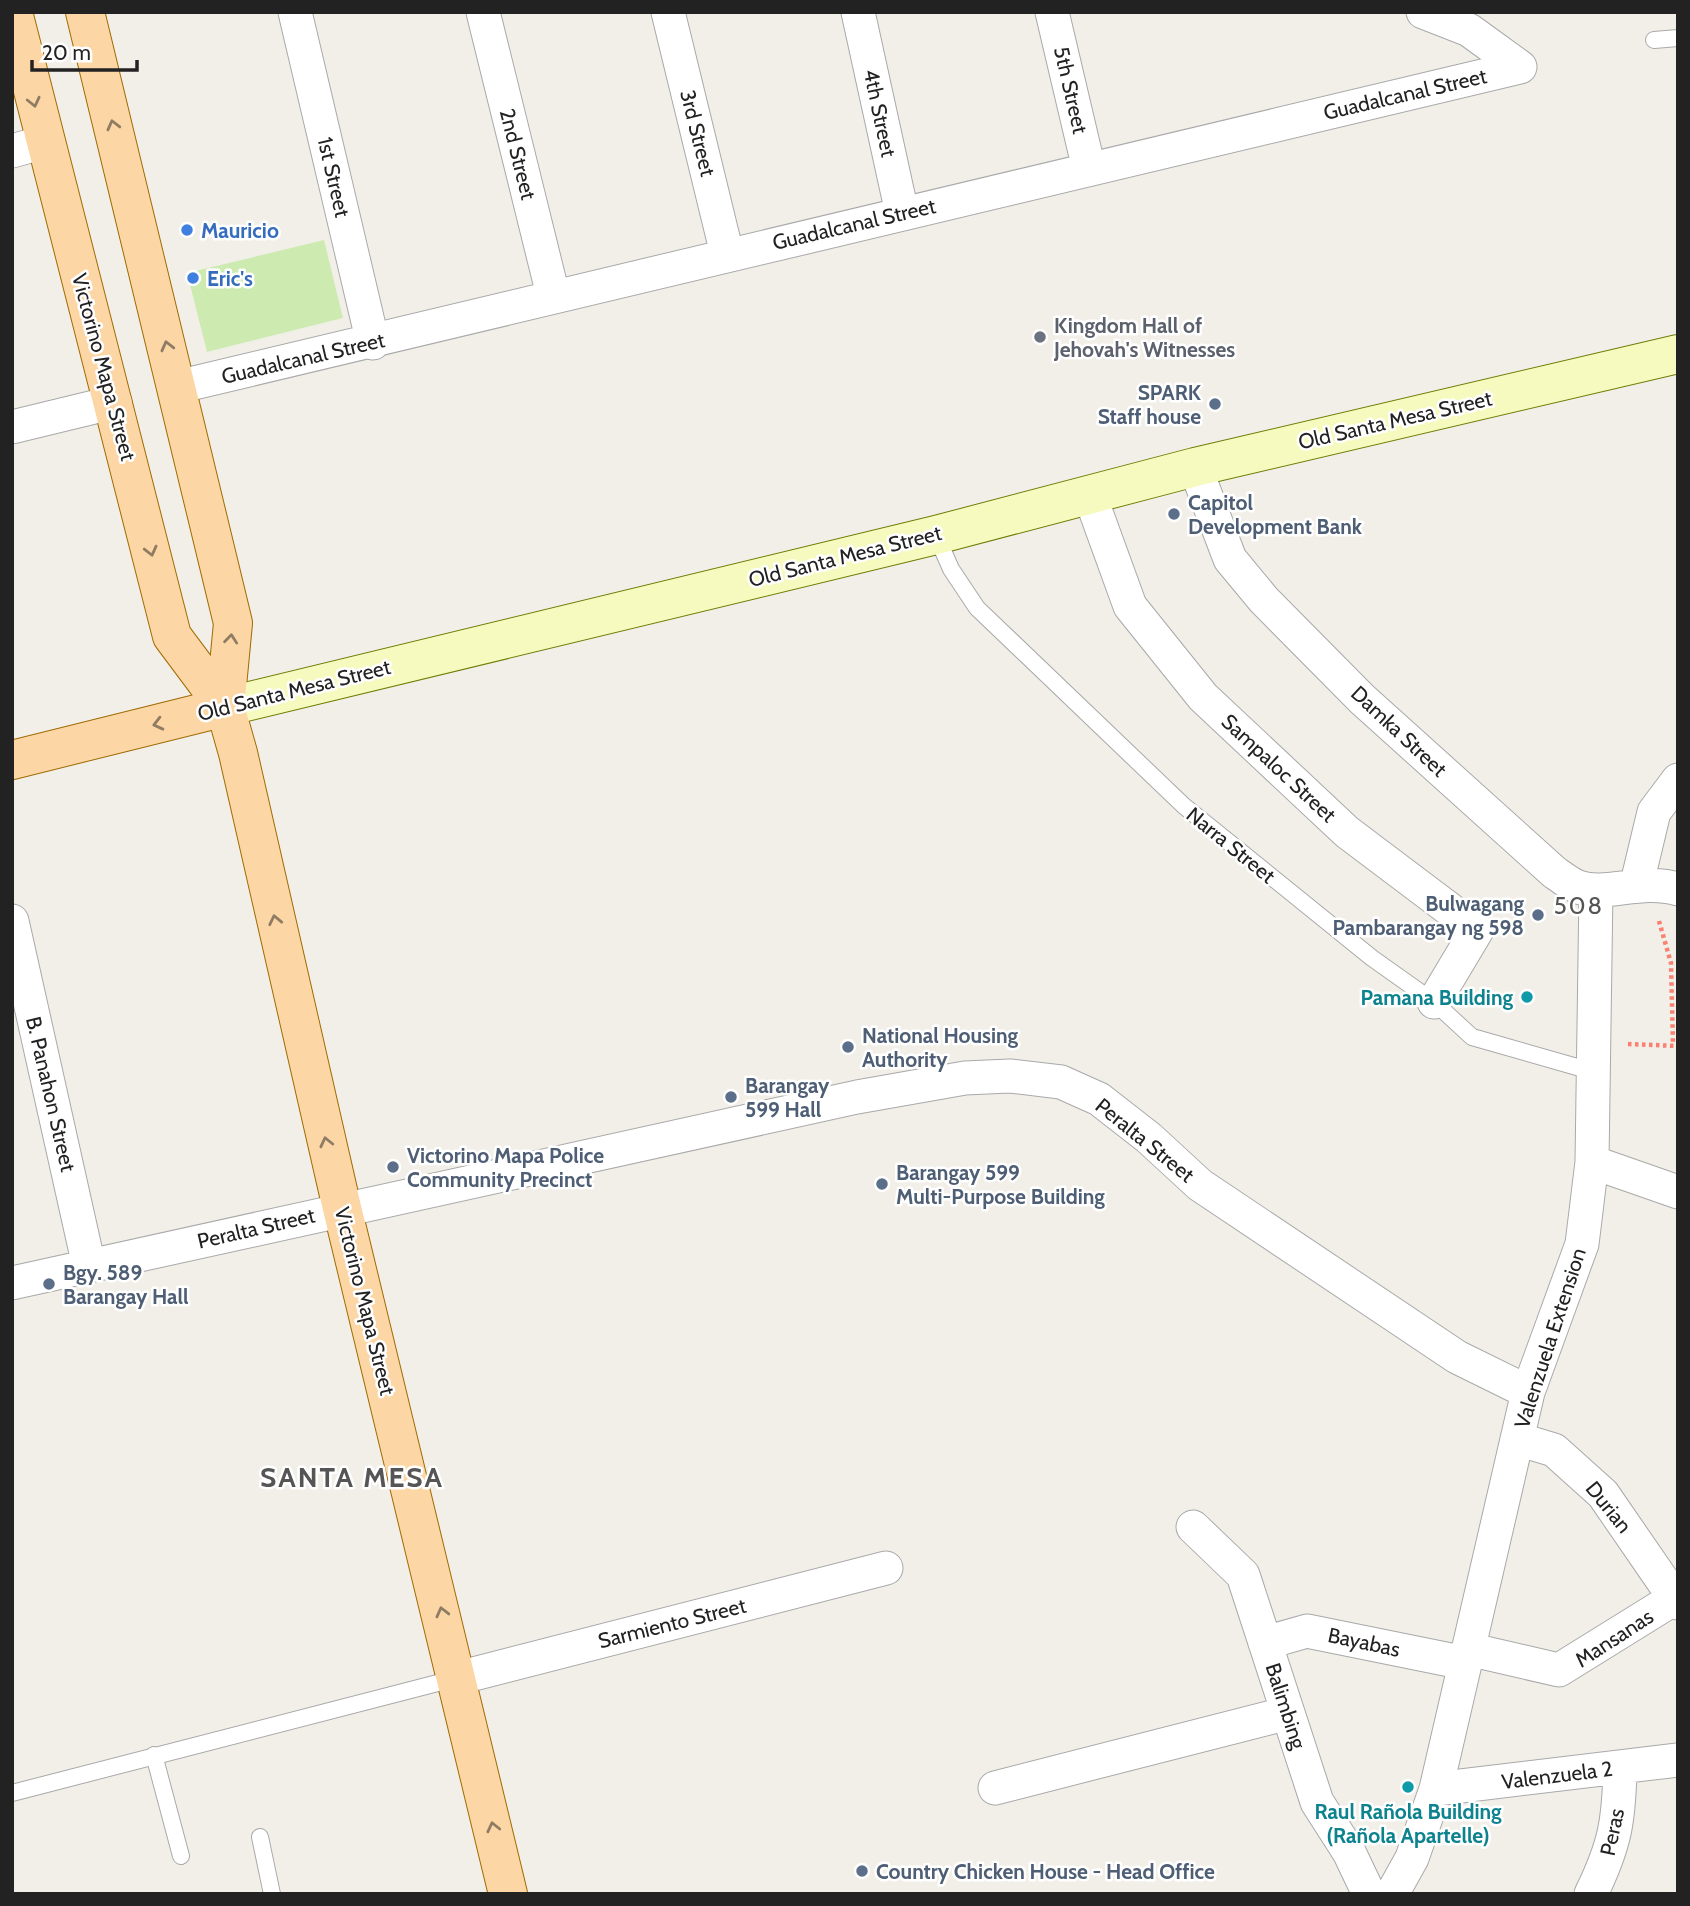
<svg xmlns="http://www.w3.org/2000/svg" width="1690" height="1906" font-family="Cabin,sans-serif">
<style>
.grass{fill:#cdebb0}
.lines{fill:none;stroke-linecap:round;stroke-linejoin:round}
.lane-casing{stroke:#a9a9a9;stroke-width:18}
.street-casing{stroke:#a9a9a9;stroke-width:35}
.secondary-casing{stroke:#707d05;stroke-width:40}
.primary-casing{stroke:#a06b00;stroke-width:40}
.path{stroke:#fa8072;stroke-width:4.5;stroke-dasharray:3.5 3.5;stroke-linecap:butt}
.lane{stroke:#fff;stroke-width:16}
.street{stroke:#fff;stroke-width:33}
.secondary{stroke:#f7fabf;stroke-width:38}
.primary{stroke:#fcd6a4;stroke-width:38}
.oneway{stroke:#8f7c63}
.shop-dot{fill:#3f7fe0;stroke:#fff;stroke-width:2.5}
.worship-dot{fill:#6b7280;stroke:#fff;stroke-width:2.5}
.service-dot{fill:#5c6f8a;stroke:#fff;stroke-width:2.5}
.culture-dot{fill:#0f9aa8;stroke:#fff;stroke-width:2.5}
.labels{text-anchor:middle;dominant-baseline:central;stroke-width:5;stroke-linejoin:round;paint-order:stroke}
.street-label{font-size:21px;fill:#222;stroke:#fff}
.shop-label{font-size:21px;font-weight:bold;fill:#366cbe;stroke:#fff;text-anchor:start}
.worship-label{font-size:21px;font-weight:bold;fill:#5b616d;stroke:#fff;text-anchor:start}
.service-label{font-size:21px;font-weight:bold;fill:#4e5e75;stroke:#fff;text-anchor:start}
.culture-label{font-size:21px;font-weight:bold;fill:#0d838f;stroke:#fff;text-anchor:end}
.quarter-label{font-size:24px;letter-spacing:2px;fill:#555;stroke:#fff}
.district-label{font-size:28px;font-weight:bold;letter-spacing:2px;fill:#555;stroke:#fff}
</style>
<rect width="100%" height="100%" fill="#f2efe9"/>
<path class="grass" d="M324 240 343 318 207 352 187 273Z"/>
<g class="lines">
<defs>
<path id="lane" d="M1654 40 1678 38
M936 535 951 569 977 608 1184 806 1372 958 1434 1002 1472 1037 1591 1071
M154 1755 181 1856
M12 1793 457 1678
M260 1837 272 1894"/>
<path id="street" d="M295 12 373 343
M483 12 553 295
M668 12 727 254
M858 12 902 213
M1052 12 1089 169
M1423 12 1469 30 1520 67
M12 151 44 142
M177 387 1520 67
M12 427 115 402
M1195 467 1230 559 1264 600 1362 699 1554 872C1561 877 1570 884 1578 887 1606 897 1641 878 1678 889
M1089 493 1130 606 1203 697 1347 832 1477 930 1434 1002
M1637 883 1654 812 1678 780
M12 921 89 1266
M1592 1162 1678 1192
M12 1283 857 1097 965 1078 1010 1076 1061 1082 1099 1099 1149 1138 1200 1185 1457 1357 1528 1392
M1517 1439 1554 1450 1603 1494 1678 1603
M1193 1527 1243 1575 1317 1802 1349 1852 1369 1894
M1265 1643 1307 1631 1465 1663
M1468 1649 1559 1670 1675 1598
M458 1678 886 1568
M995 1788 1288 1713
M1436 1789 1678 1760
M1392 1894 1412 1858 1436 1789 1528 1392 1582 1244 1592 1162 1596 890
M1591 1894C1615 1845 1619 1821 1620 1768"/>
<path id="secondary" d="M225 707 936 535 1195 467 1678 354"/>
<path id="primary" d="M13 12 172 636 225 707 238 753 342 1208 508 1894
M85 12 233 623 225 707
M12 760 225 707"/>
</defs>
<use href="#lane" class="lane-casing"/>
<use href="#street" class="street-casing"/>
<use href="#secondary" class="secondary-casing"/>
<use href="#primary" class="primary-casing"/>
<path class="path" d="M1659 921 1671 963 1673 1045
M1628 1044 1678 1046"/>
<use href="#lane" class="lane"/>
<use href="#street" class="street"/>
<use href="#secondary" class="secondary"/>
<use href="#primary" class="primary"/>
</g>
<defs><path id="oneway-chevron" d="M-2-3.5L2.5 0L-2 3.5" fill="none" stroke-width="1.6" stroke-linecap="round" stroke-linejoin="round" transform="scale(1.75)"/></defs>
<g class="oneway">
<use href="#oneway-chevron" transform="translate(34 102) rotate(77)"/>
<use href="#oneway-chevron" transform="translate(113 125) rotate(-104)"/>
<use href="#oneway-chevron" transform="translate(167 346) rotate(-104)"/>
<use href="#oneway-chevron" transform="translate(151 551) rotate(76)"/>
<use href="#oneway-chevron" transform="translate(231 639) rotate(-84)"/>
<use href="#oneway-chevron" transform="translate(158 724) rotate(166)"/>
<use href="#oneway-chevron" transform="translate(275 920) rotate(-102)"/>
<use href="#oneway-chevron" transform="translate(326 1142) rotate(-103)"/>
<use href="#oneway-chevron" transform="translate(442 1612) rotate(-104)"/>
<use href="#oneway-chevron" transform="translate(493 1827) rotate(-103)"/>
</g>
<g class="shop-dot">
<circle cx="187" cy="230" r="7"/>
<circle cx="193" cy="278" r="7"/>
</g>
<circle class="worship-dot" cx="1040" cy="337" r="7"/>
<g class="service-dot">
<circle cx="1215" cy="404" r="7"/>
<circle cx="1174" cy="514" r="7"/>
<circle cx="1538" cy="915" r="7"/>
<circle cx="848" cy="1047" r="7"/>
<circle cx="731" cy="1097" r="7"/>
<circle cx="393" cy="1167" r="7"/>
<circle cx="882" cy="1184" r="7"/>
<circle cx="49" cy="1284" r="7"/>
<circle cx="862" cy="1871" r="7"/>
</g>
<g class="culture-dot">
<circle cx="1527" cy="997" r="7"/>
<circle cx="1408" cy="1787" r="7"/>
</g>
<g class="labels">
<g class="street-label">
<text transform="translate(1071 90) rotate(77)">5th Street</text>
<text transform="translate(1405 94) rotate(-13)">Guadalcanal Street</text>
<text transform="translate(880 113) rotate(78)">4th Street</text>
<text transform="translate(698 133) rotate(76)">3rd Street</text>
<text transform="translate(518 154) rotate(76)">2nd Street</text>
<text transform="translate(334 177) rotate(77)">1st Street</text>
<text transform="translate(854 224) rotate(-13)">Guadalcanal Street</text>
<text transform="translate(303 358) rotate(-13)">Guadalcanal Street</text>
<text transform="translate(104 367) rotate(75)">Victorino Mapa Street</text>
<text transform="translate(1395 420) rotate(-13)">Old Santa Mesa Street</text>
<text transform="translate(845 556) rotate(-14)">Old Santa Mesa Street</text>
<text transform="translate(294 690) rotate(-14)">Old Santa Mesa Street</text>
<text transform="translate(1399 731) rotate(43)">Damka Street</text>
<text transform="translate(1279 768) rotate(43)">Sampaloc Street</text>
<text transform="translate(1231 845) rotate(39)">Narra Street</text>
<text transform="translate(51 1094) rotate(77)">B. Panahon Street</text>
<text transform="translate(1145 1140) rotate(39)">Peralta Street</text>
<text transform="translate(256 1228) rotate(-13)">Peralta Street</text>
<text transform="translate(365 1301) rotate(76)">Victorino Mapa Street</text>
<text transform="translate(1550 1338) rotate(-72)">Valenzuela Extension</text>
<text transform="translate(1609 1507) rotate(51)">Durian</text>
<text transform="translate(672 1623) rotate(-14)">Sarmiento Street</text>
<text transform="translate(1614 1638) rotate(-33)">Mansanas</text>
<text transform="translate(1364 1642) rotate(12)">Bayabas</text>
<text transform="translate(1286 1706) rotate(72)">Balimbing</text>
<text transform="translate(1557 1775) rotate(-7)">Valenzuela 2</text>
<text transform="translate(1612 1832) rotate(-78)">Peras</text>
</g>
<g class="shop-label">
<text x="201" y="230">Mauricio</text>
<text x="207" y="278">Eric's</text>
</g>
<g class="worship-label">
<text x="1054" y="325">Kingdom Hall of<tspan x="1054" dy="24">Jehovah's Witnesses</tspan></text>
</g>
<g class="service-label">
<text x="1201" y="392" text-anchor="end">SPARK<tspan x="1201" dy="24">Staff house</tspan></text>
<text x="1188" y="502">Capitol<tspan x="1188" dy="24">Development Bank</tspan></text>
<text x="1524" y="903" text-anchor="end">Bulwagang<tspan x="1524" dy="24">Pambarangay ng 598</tspan></text>
<text x="862" y="1035">National Housing<tspan x="862" dy="24">Authority</tspan></text>
<text x="745" y="1085">Barangay<tspan x="745" dy="24">599 Hall</tspan></text>
<text x="407" y="1155">Victorino Mapa Police<tspan x="407" dy="24">Community Precinct</tspan></text>
<text x="896" y="1172">Barangay 599<tspan x="896" dy="24">Multi-Purpose Building</tspan></text>
<text x="63" y="1272">Bgy. 589<tspan x="63" dy="24">Barangay Hall</tspan></text>
<text x="876" y="1871">Country Chicken House - Head Office</text>
</g>
<g class="culture-label">
<text x="1513" y="997">Pamana Building</text>
<text x="1408" y="1811" text-anchor="middle">Raul Rañola Building<tspan x="1408" dy="24">(Rañola Apartelle)</tspan></text>
</g>
<g class="quarter-label">
<text x="1579" y="905">508</text>
</g>
<g class="district-label">
<text x="352" y="1477">SANTA MESA</text>
</g>
</g>
<rect width="1690" height="1906" fill="none" stroke="#222222" stroke-width="28"/>
<path d="M32 60v10h105v-10" fill="none" stroke="#222222" stroke-width="3.5"/>
<text x="42" y="60" font-size="21" fill="#222222" stroke="#ffffff" stroke-width="5" paint-order="stroke">20 m</text>
</svg>
